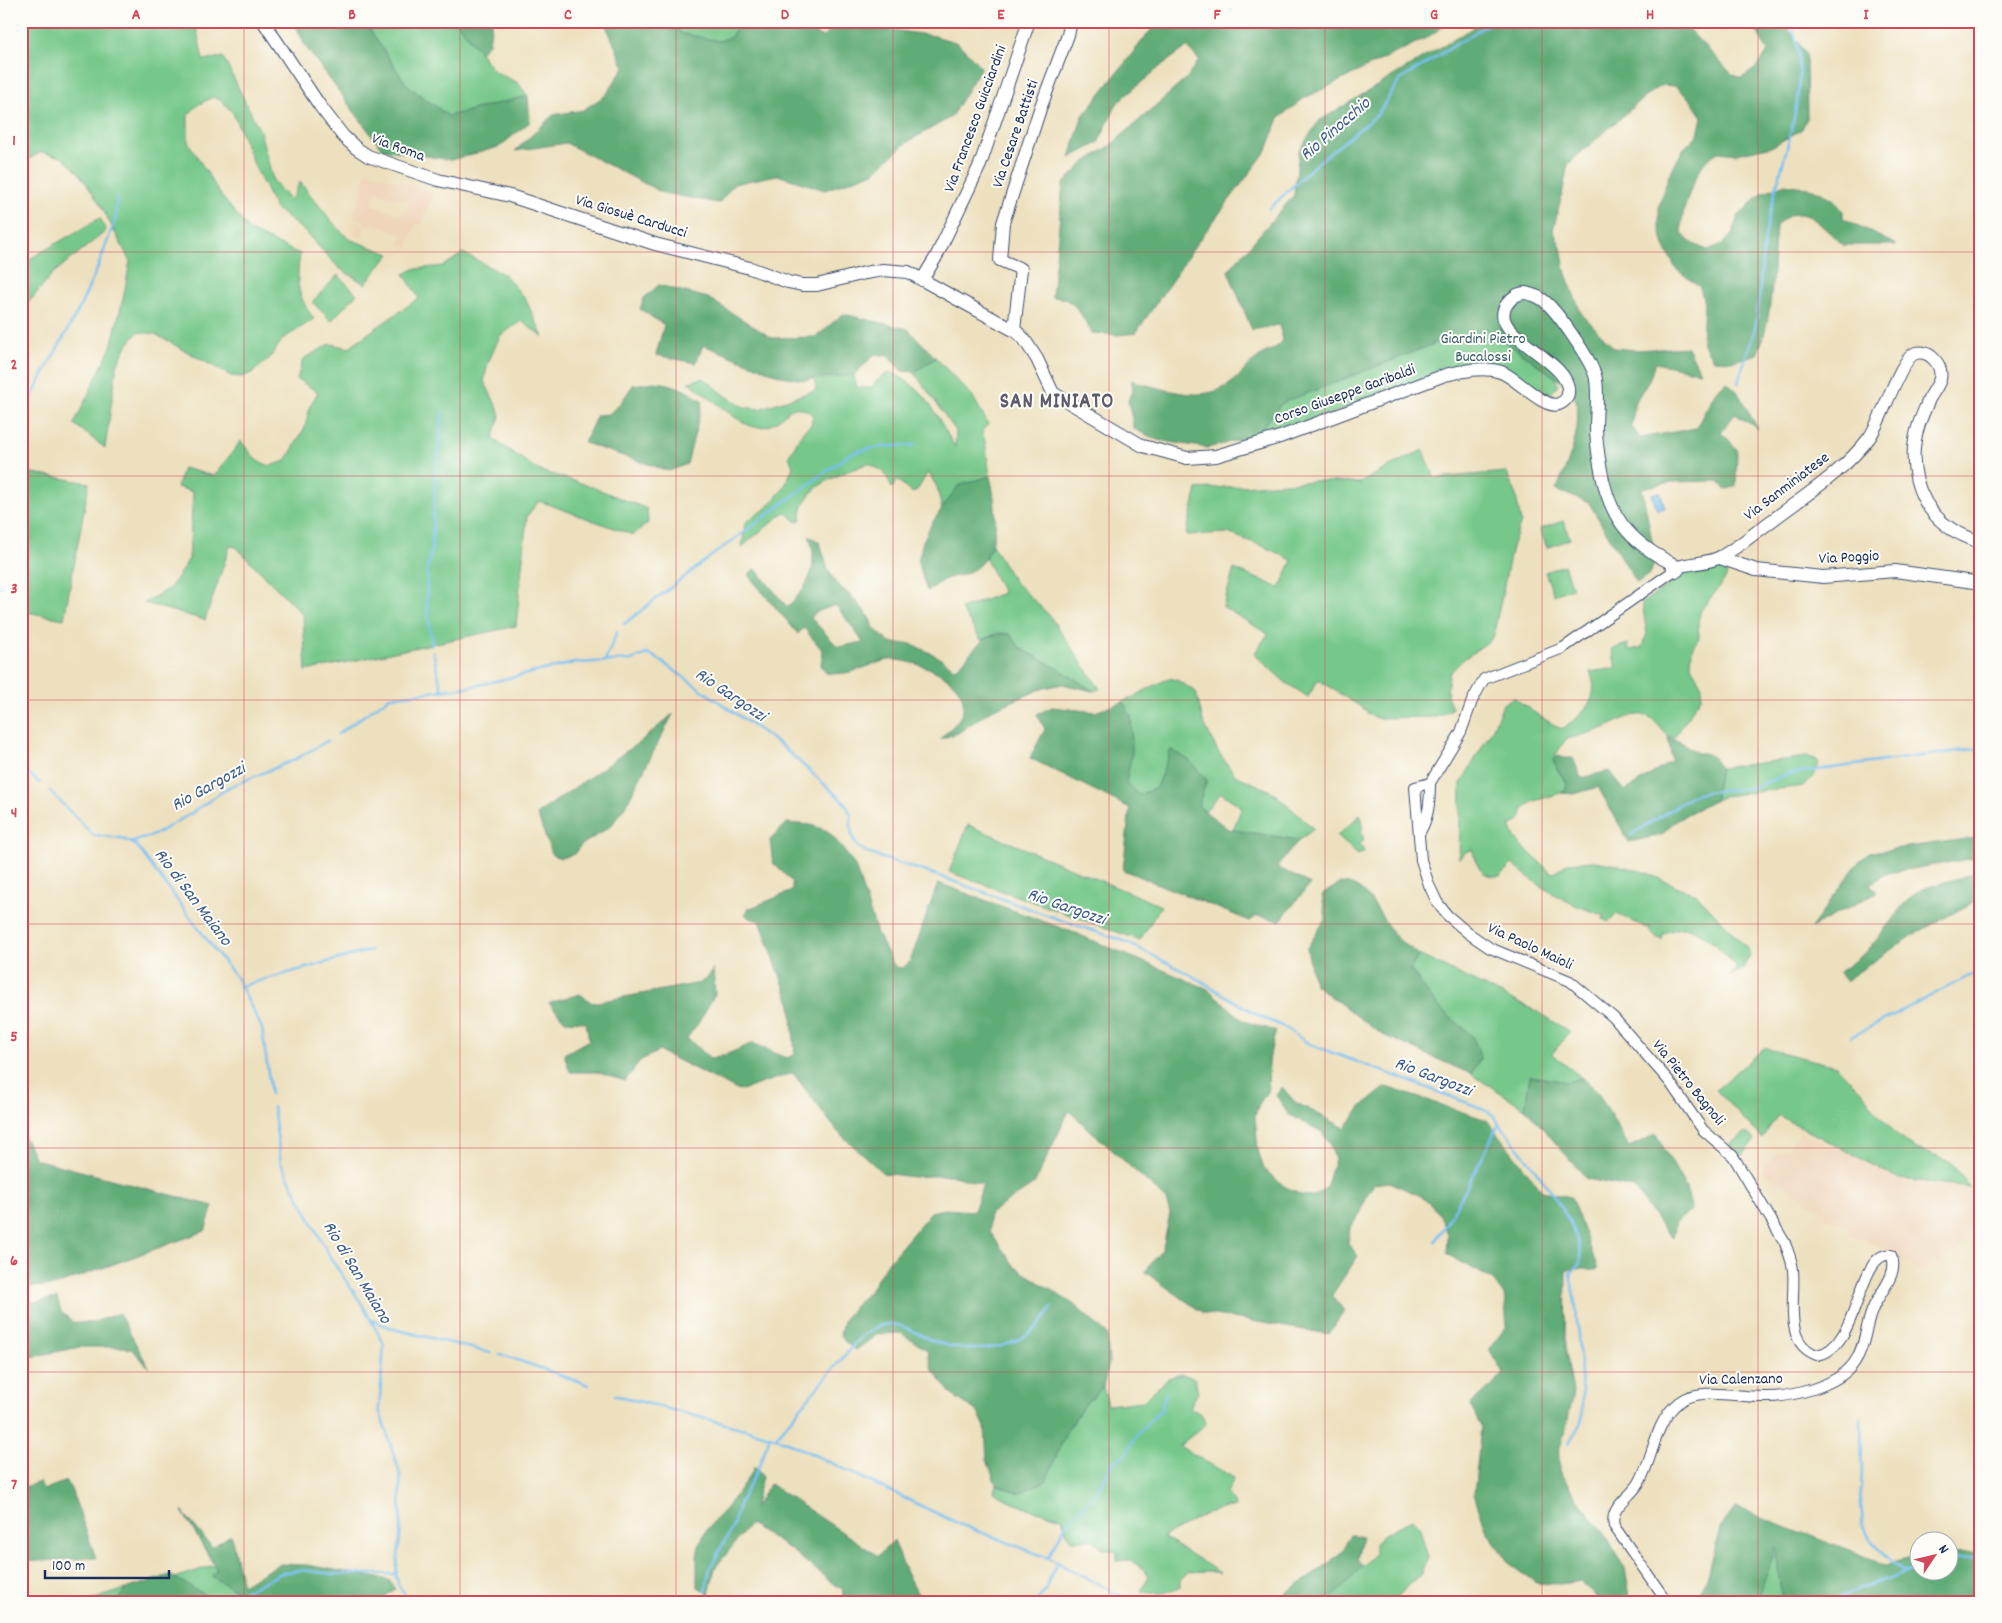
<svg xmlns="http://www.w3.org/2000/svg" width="2002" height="1623" font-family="Dekko,sans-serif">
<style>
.built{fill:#efd6bb;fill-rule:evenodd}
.green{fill:#76c88a;stroke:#487c74}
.forest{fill:#60ac76;stroke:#3e6e6a;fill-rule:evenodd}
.water{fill:#78c0f0;stroke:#4a78a7}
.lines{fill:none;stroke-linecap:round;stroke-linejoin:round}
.stream{stroke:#78c0f0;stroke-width:2.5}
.minor-casing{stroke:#3a4a6c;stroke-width:12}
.major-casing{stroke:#3a4a6c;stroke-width:14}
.minor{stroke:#fff;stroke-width:10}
.major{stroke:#fff;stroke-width:12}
.grid{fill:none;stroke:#d1495b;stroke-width:1;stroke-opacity:0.55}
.labels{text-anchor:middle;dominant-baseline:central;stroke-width:4;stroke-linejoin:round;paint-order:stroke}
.street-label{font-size:16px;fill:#1b2f5e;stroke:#fdfcf7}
.park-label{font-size:16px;fill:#365d6b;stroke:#fdfcf7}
.water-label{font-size:18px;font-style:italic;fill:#375a8a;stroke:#fdfcf7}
.district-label{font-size:21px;font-weight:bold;letter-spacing:1px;fill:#5c5c6c;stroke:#fdfcf7}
.neatline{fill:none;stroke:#d1495b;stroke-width:2}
.grid-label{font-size:16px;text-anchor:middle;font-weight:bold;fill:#d1495b}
</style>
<rect width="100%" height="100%" fill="#fdfcf7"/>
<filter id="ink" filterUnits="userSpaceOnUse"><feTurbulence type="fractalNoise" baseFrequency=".02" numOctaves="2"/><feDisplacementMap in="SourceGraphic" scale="10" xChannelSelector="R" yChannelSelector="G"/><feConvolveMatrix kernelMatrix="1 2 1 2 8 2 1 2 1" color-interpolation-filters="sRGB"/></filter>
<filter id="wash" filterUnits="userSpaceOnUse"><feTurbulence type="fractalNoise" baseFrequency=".0096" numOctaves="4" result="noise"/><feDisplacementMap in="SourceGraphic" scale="20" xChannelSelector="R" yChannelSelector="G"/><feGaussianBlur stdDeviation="1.12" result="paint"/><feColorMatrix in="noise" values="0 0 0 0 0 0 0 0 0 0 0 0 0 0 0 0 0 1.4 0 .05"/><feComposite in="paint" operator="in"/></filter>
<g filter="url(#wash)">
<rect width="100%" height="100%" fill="#ede0be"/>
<path class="built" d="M367 171 433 192 422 225 416 223 408 248 399 245 402 234 370 224H366L362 238 353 235 357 224 364 226 365 221 353 217ZM377 192 408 202 403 216 372 205Z
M1801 1132 1846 1152 1901 1182 1966 1187 1979 1204 1971 1227 1957 1251 1942 1261 1921 1271 1873 1243 1849 1236 1850 1231 1848 1230 1849 1226 1824 1218 1825 1213 1761 1170 1777 1152 1780 1154 1784 1149 1786 1150Z"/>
<path class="green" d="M29 21H195L203 60 223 57 260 131 273 180 289 200 293 196 300 182 334 224 349 239 390 254 365 284 339 268 304 231 275 208 254 165 233 113 222 101 213 97 199 104 188 115V142L222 197 250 231 300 254C296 283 296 294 314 319L283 339 269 359 252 373 242 377 231 376 155 334 138 332 127 345 117 365 105 448 74 424 111 347 124 295 130 261 100 204 79 173 62 157 41 152 21 164V28Z
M364 21H456L494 71 518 83 528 96 448 116 406 84Z
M676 21H740L731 37 719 41 679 33Z
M100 218 106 231 52 274 21 312V264Z
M463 253 505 275 526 300 543 337 521 321 500 336 488 363 484 381 498 409 500 416 493 439 538 470 590 486 647 509 648 523 633 535 539 501 527 516 516 626 306 671 303 615 236 547 230 546 205 620 144 603 171 587 189 559 193 492 177 487 183 468 214 476 241 441 256 460 270 466 286 461 305 427 310 406 318 392 297 379 303 359 330 344 350 348 353 344 419 298 404 274 414 269 444 266Z
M338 275 357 294 331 321 312 302Z
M1487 329 1555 377 1558 385C1553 392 1551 395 1542 395L1472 365 1271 434 1256 435 1282 403 1444 340Z
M936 358 973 397 988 424 982 431 985 441 990 476 958 486 942 510 937 487 928 472 918 489 913 493 897 480 892 488 884 472 868 463C842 475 801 484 801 519L797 522 785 512 752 538 742 548 745 523 765 509 784 488 793 467 789 456 803 431 811 425 813 415C791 397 788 417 770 425 767 427 759 427 755 427 741 426 703 391 688 382L704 378 726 396 744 407 759 409 816 390 815 378 854 375 857 387 870 388 881 377 891 372C931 393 933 411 955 447L956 431 914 372Z
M1423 450 1435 478 1506 472 1515 491 1521 522 1512 547 1493 638 1464 659 1449 674 1447 695 1452 709 1436 717 1377 718 1368 714 1366 710 1318 680 1308 697 1285 682 1254 654 1268 634 1223 607 1234 569 1280 588 1292 560 1265 547 1228 533 1186 535 1197 489 1315 481 1360 483 1394 464Z
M21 471 89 483 64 619 21 611Z
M1563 521 1570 539 1547 548 1540 529Z
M992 545 1014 581 1049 615 1100 689 1093 691 1059 669 1020 648 1010 634 998 633 981 640 961 609 1003 593 985 557Z
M1710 564 1728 565 1726 578 1701 610 1698 621 1699 638 1692 648 1691 666 1702 686 1701 697 1674 738C1661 735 1657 717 1644 715 1629 713 1616 724 1604 728 1591 733 1578 736 1566 739L1553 759 1557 769 1567 783 1566 790 1561 793 1534 801 1523 808C1523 818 1521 821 1511 825 1510 840 1539 860 1550 872L1555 873 1567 863 1594 861 1618 865 1647 873 1697 895 1746 947 1750 955 1742 970 1729 976 1735 971 1736 966C1725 955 1702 928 1685 928 1678 928 1670 931 1663 934L1662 940 1654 936 1649 930 1650 926 1647 928 1617 914 1609 922 1603 919 1604 915C1567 905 1541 888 1512 864L1500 876C1479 877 1478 867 1472 849L1464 853 1459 859 1461 783 1492 730 1503 704 1514 697C1529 710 1545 720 1562 729 1582 715 1602 699 1590 672L1616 668 1612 649 1628 644 1629 650 1641 648 1647 634 1642 603 1688 572Z
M1564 565 1572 588 1554 595 1545 572Z
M1169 678 1177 680 1196 692 1203 721 1217 750 1235 775 1273 792 1314 829 1299 840 1233 830 1242 807 1221 793 1205 811 1198 806 1207 780 1171 750 1156 788 1138 795 1125 782 1132 753 1131 715 1123 702Z
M1807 757 1816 759 1819 763 1814 776 1803 786 1724 796 1714 801 1720 768Z
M1360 815C1363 820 1364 826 1361 832L1364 840 1360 843 1364 852 1358 855 1337 836Z
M968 825 1161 906 1140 940 949 872Z
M1419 955 1540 1013 1570 1032 1552 1054 1582 1078 1567 1082 1530 1076 1525 1108 1471 1074 1480 1059C1474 1030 1464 1030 1445 1013 1432 1001 1421 983 1410 969Z
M1764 1048 1836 1066 1864 1094 1876 1112 1901 1139 1916 1149 1950 1162 1970 1187 1899 1179 1778 1115 1762 1138 1716 1090Z
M1746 1132 1755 1140 1742 1155 1729 1145Z
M1182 1374 1195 1379 1198 1392 1190 1407 1202 1415 1206 1424 1179 1446 1234 1478 1227 1493 1235 1506 1209 1512 1163 1537 1220 1573 1206 1571 1188 1572 1180 1580V1587C1169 1594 1153 1595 1141 1591L1149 1576 1145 1570 1130 1560 1117 1561V1552L1101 1548 1094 1540H1071L1067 1534 1062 1518C1038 1511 1014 1507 994 1491L996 1484 1018 1493 1046 1481 1067 1430 1086 1403 1103 1387 1108 1405 1143 1401 1168 1378Z
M1412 1519 1420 1528 1428 1558 1420 1575 1409 1584 1394 1602H1320L1330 1598 1375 1553V1544L1384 1534Z
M1776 1546 1782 1602H1760V1593Z
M214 1565 217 1570 212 1576 256 1602H217L175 1578Z
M126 1589 117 1602H85Z"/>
<path class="forest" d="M294 21H364L406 84 448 116 528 96 530 122 499 147 451 160 382 149 305 46Z
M456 21H492L489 43 480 53Z
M604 21H676L680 33 719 41 731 37 740 21H793L795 25 823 37 842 23 935 36 958 43 981 67 951 117 906 143 874 172 825 190 777 175 734 184 719 203 663 193 566 143 515 151 553 115 583 110 606 95 624 67Z
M1158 21H1451L1428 37 1303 99 1279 118 1267 150 1197 243 1136 333 1118 335 1092 333C1081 315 1075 297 1052 297L1063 184 1084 163 1110 146 1187 78 1199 60 1187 47 1161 66 1118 102 1098 143 1070 158 1082 117Z
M1484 21H1680L1733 75 1741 78C1754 71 1761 64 1768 51L1751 21H1783L1806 54 1807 118 1802 129 1773 146 1736 154 1718 152C1714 155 1708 158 1705 162 1696 173 1676 221 1683 234 1689 243 1699 247 1708 250L1724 243 1733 233 1738 216 1762 193 1785 184 1813 189 1832 198 1843 211V218L1896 245H1843C1821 227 1803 197 1776 226 1772 267 1774 318 1757 354L1734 361 1713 360 1702 342 1704 303 1700 287 1676 269 1664 246 1659 225V206L1668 177 1684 148 1698 134 1702 117 1690 99 1675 86 1663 85 1648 94 1568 164 1562 195 1553 230 1561 247 1566 274 1581 313 1614 348 1635 350 1688 347 1700 372 1655 363 1650 378 1636 401 1631 426 1640 438 1696 428 1716 391 1727 382 1737 391 1758 429 1735 414 1721 432 1737 449 1736 486 1725 490 1719 481 1672 482 1642 488 1656 562 1648 575 1637 583 1589 503 1556 490C1568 464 1584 426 1575 397 1571 384 1502 340 1487 329L1444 340 1282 403 1256 435 1208 448 1157 440 1134 429 1128 400 1133 392 1132 380 1137 383C1169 389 1200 404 1230 384 1241 376 1248 365 1258 357 1266 351 1278 349 1283 340L1279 325 1252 330 1228 271 1294 195 1299 151 1319 121Z
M659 285 708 298 772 338 816 337 843 314 908 329 936 358 914 372 902 371 888 356 875 354 854 375 803 380 781 376 703 345 696 363 656 355 664 325 640 309 644 298Z
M654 382C674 383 687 391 703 401L687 464 669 471 584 443 597 415 609 414 622 401 633 385Z
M990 476C997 506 1003 555 969 572 961 576 951 576 943 580 938 583 933 588 927 591L918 562 923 541 932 523 958 486Z
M809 535 820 543 828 569 836 583 853 598 868 615 874 628 890 643 911 644 937 656 954 668 959 666C976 648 983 632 1010 634L1020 648 1059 669 1093 691 1062 684 1041 689 990 711 958 733 940 739C946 732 959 722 962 713 973 679 915 659 889 660 884 660 879 663 874 664 858 670 844 676 826 673L821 665 823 651 804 628 798 634 748 575 755 568 787 607C810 585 819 567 809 535ZM836 605 863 642 838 647 811 618 816 612Z
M1123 702 1131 715 1132 753 1126 782 1138 795 1156 788 1171 750 1189 760 1207 780 1198 806 1228 829 1299 840 1277 867 1310 884 1280 921 1257 916 1250 921 1123 870 1130 808 1030 758 1045 729 1037 714 1052 707 1095 712Z
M673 714 626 805 611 826 580 846 574 854 561 858 552 855 537 814 641 741Z
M1668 737 1683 743 1697 753C1710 752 1714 757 1720 768L1714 801 1687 814 1672 824 1662 835 1629 842 1598 787 1574 794 1561 793 1566 790 1567 783 1557 769 1553 759 1555 757 1559 756 1564 758H1573L1581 778 1609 771 1625 791 1672 761Z
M787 823 811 825 828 831 839 844 855 866 877 933 895 967 903 968 910 962 938 883 1075 933 1208 989 1244 1021 1276 1031C1270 1050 1267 1068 1269 1089L1259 1104 1255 1116 1258 1150 1264 1169 1284 1186 1301 1195 1314 1196 1326 1188 1335 1159 1330 1145 1322 1132 1288 1114 1276 1095 1282 1087 1295 1102 1345 1128 1362 1106 1386 1087 1487 1120 1542 1191 1571 1197 1598 1269H1566L1565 1347 1573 1392 1568 1420 1559 1451V1472L1582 1505 1604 1532 1625 1568 1631 1602H1600L1581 1581 1560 1584 1536 1583 1509 1563 1487 1532 1474 1494 1481 1427 1470 1405 1504 1374 1489 1349 1507 1326 1504 1295 1493 1280 1447 1254 1448 1234 1439 1213 1421 1196 1389 1182 1374 1184 1365 1198 1361 1212 1350 1228 1348 1243 1358 1256 1332 1295 1344 1311 1329 1334 1203 1313 1145 1272 1163 1248 1170 1213 1165 1198 1069 1111 1034 1184 989 1214 990 1232 1015 1267 1073 1304 1107 1334 1109 1363 1103 1387 1086 1403 1067 1430 1046 1481 1018 1493 996 1484 987 1460 985 1427 978 1412 952 1395 932 1369 927 1350 901 1333 878 1334 856 1350 846 1343 840 1335 843 1321 856 1304 870 1291 885 1266 931 1212 944 1209 974 1211 983 1184 950 1175 913 1177 883 1173 838 1132 793 1073 739 1091 659 1051 641 1060 625 1081 597 1072H570L564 1054 589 1040 586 1022 565 1021 549 1003 580 994 592 1003 700 983 708 977 713 969 715 994 699 1022 687 1038 711 1059 725 1055 753 1043 786 1058 795 1055 791 1005 760 921 749 918 745 914 748 909 792 891V882L773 863 770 840Z
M1981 837V857L1888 873 1870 884 1877 892 1811 928 1860 860 1871 852Z
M1981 871V898L1911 936 1845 981 1839 972 1868 951 1907 900 1922 889Z
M1340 883C1370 883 1380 919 1397 938 1403 944 1412 948 1419 955L1410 970C1421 983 1432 1001 1445 1013 1464 1030 1474 1030 1480 1058L1471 1074 1381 1034 1314 984 1307 948 1326 918 1322 895Z
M1530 1076 1567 1082 1582 1078 1598 1093 1629 1147 1656 1134 1686 1188 1692 1210 1676 1222 1673 1238C1657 1224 1648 1205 1634 1188L1587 1179 1525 1108Z
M21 1130 35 1159 213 1206 205 1231 53 1286 21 1287Z
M57 1298 61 1311 72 1322 91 1323 119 1313 149 1368 133 1350 124 1347H80L21 1359V1299L34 1302Z
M754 1466 762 1476 754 1509 770 1484 878 1556 894 1540 906 1573 922 1601 932 1594 949 1602H842L843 1589 836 1586 791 1550 750 1524 715 1568 709 1595 697 1586V1556L700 1542 708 1528 726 1508 753 1471Z
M66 1481 71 1489 96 1558 21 1562V1488L40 1482 43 1490Z
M1736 1507 1885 1565 1919 1556 1920 1570H1950V1553L1981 1552V1602H1782L1776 1548 1760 1593V1602H1697L1708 1575 1720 1528Z
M182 1511 212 1547 231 1535 242 1585 279 1564 307 1565 389 1580 395 1589 378 1602H256L211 1576 217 1570Z
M1351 1534 1362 1537 1357 1558 1362 1566C1351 1578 1336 1599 1319 1602 1306 1604 1291 1602 1279 1602L1282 1596 1319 1571 1343 1551Z
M170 1575 217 1602H117L126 1589Z"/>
<path class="water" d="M1660 492 1665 508 1657 510 1652 494Z"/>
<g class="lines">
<path class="stream" d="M1269 209 1315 165 1377 115 1400 80 1493 21
M1738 383C1743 361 1754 340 1757 317 1761 285 1761 253 1768 222 1779 164 1818 77 1789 21
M21 430 33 395 43 375 79 309 97 269 116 218 117 196
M624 624 706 560 850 454C871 446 892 446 915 445
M432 645 427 606V570L432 548 435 476 443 411
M433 652 442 691
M605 661 617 632
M338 734 390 697 470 687 574 663 631 660 647 654 655 657 782 746 845 803 851 815V830L853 839 858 847 870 854 933 874 1058 919 1124 941 1191 975 1261 1017 1284 1027 1309 1044 1476 1106 1492 1114C1515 1145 1582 1221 1581 1258 1581 1265 1575 1269 1570 1273L1576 1308 1582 1389V1420L1569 1444
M21 768 40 783
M50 791 93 835 121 838 136 845 216 952 236 977 262 1028 271 1094
M1631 835 1694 795 1707 792 1752 788 1788 774 1981 748
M132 842 154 835 190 814 229 787 296 759 327 741
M241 986 371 950
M1851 1037 1971 975 1981 974
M273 1107 281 1163 331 1259 362 1304 384 1344 379 1409 400 1474 401 1528 396 1574 398 1584 409 1602
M1435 1241C1460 1204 1479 1164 1499 1123
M372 1320 394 1329 491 1353
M500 1354 589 1385
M615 1395 760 1433 785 1441 959 1524 1048 1558 1133 1602
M1861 1417 1862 1472 1860 1505 1862 1524 1871 1541 1903 1571
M775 1438 856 1342C865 1333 879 1323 892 1324 906 1325 919 1335 931 1340 965 1354 1007 1353 1036 1328 1042 1323 1047 1314 1052 1307
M1048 1558 1067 1523 1097 1492 1111 1464 1127 1453 1137 1434 1161 1410 1166 1393
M1950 1559 1981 1558
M705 1592 710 1568 732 1528 740 1502 757 1471 770 1436
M222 1602 282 1573 299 1570 334 1574H395
M1037 1602 1045 1590 1057 1562
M1827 1602 1920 1566"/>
</g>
</g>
<g filter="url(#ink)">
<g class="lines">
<defs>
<path id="minor" d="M1430 783 1415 787 1421 860 1429 885 1437 902 1447 915 1468 933 1490 948 1570 981 1613 1017 1669 1081 1703 1130 1733 1156 1785 1243C1788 1252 1792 1260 1793 1270 1796 1297 1782 1343 1817 1355 1860 1349 1857 1250 1891 1255 1900 1272 1881 1291 1874 1306 1865 1324 1866 1346 1854 1363 1837 1387 1789 1398 1761 1397 1738 1397 1698 1387 1679 1402 1654 1422 1654 1457 1639 1483 1630 1498 1609 1507 1614 1526L1667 1602
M1430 783 1461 732 1472 701 1484 679 1563 648 1675 570
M1420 832C1429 817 1430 800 1430 783"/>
<path id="major" d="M263 21 320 106 343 136 356 148 368 156 438 180 510 196 655 244 750 268 788 282 802 285H817L865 273 883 270 908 272 1017 332 1024 339 1037 359 1053 393 1143 446 1187 458 1216 456 1280 437 1445 375C1462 371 1483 366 1501 372 1516 377 1544 410 1559 404 1564 402 1568 398 1568 393 1573 360 1484 335 1507 304 1511 298 1518 293 1526 293 1530 294 1537 296 1540 298 1555 306 1589 358 1595 375 1599 388 1596 413 1596 428 1596 440 1598 453 1600 465 1608 515 1627 541 1673 564
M922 280 936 257 980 165 1029 21
M1014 330 1021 269 1000 260 1003 223 1040 109 1068 35 1071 21
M1720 558 1756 570 1823 577 1895 571 1981 583
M1673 564V569L1677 571 1681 566C1693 563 1711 563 1722 556 1740 546 1757 531 1774 519 1807 494 1844 471 1869 438 1881 423 1901 356 1916 353 1930 350 1943 365 1940 379 1938 386 1933 392 1929 399 1926 407 1922 415 1919 424 1907 460 1915 502 1947 526 1957 534 1970 538 1981 543"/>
</defs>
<use href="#minor" class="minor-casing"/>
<use href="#major" class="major-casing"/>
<use href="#minor" class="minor"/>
<use href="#major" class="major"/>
</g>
</g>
<path class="grid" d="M244 21V1602M460 21V1602M676 21V1602M893 21V1602M1109 21V1602M1325 21V1602M1542 21V1602M1758 21V1602M21 252H1981M21 476H1981M21 700H1981M21 924H1981M21 1148H1981M21 1372H1981"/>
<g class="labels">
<g class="street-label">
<text transform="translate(976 119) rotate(-70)">Via Francesco Guicciardini</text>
<text transform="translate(1016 134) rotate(-71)">Via Cesare Battisti</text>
<text transform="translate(398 148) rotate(20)">Via Roma</text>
<text transform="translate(631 217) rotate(17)">Via Giosuè Carducci</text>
<text transform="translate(1345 395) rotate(-20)">Corso Giuseppe Garibaldi</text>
<text transform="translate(1787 487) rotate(-37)">Via Sanminiatese</text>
<text transform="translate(1849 558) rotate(-3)">Via Poggio</text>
<text transform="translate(1530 947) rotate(25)">Via Paolo Maioli</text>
<text transform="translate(1688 1083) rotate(51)">Via Pietro Bagnoli</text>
<text transform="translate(1741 1380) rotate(-1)">Via Calenzano</text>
</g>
<g class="park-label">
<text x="1483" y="339">Giardini Pietro<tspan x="1483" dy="18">Bucalossi</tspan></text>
</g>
<g class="water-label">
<text transform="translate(1336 130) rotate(-41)">Rio Pinocchio</text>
<text transform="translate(730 696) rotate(34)">Rio Gargozzi</text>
<text transform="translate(209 788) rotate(-29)">Rio Gargozzi</text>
<text transform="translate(192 898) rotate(53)">Rio di San Maiano</text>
<text transform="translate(1066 908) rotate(19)">Rio Gargozzi</text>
<text transform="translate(1433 1078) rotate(21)">Rio Gargozzi</text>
<text transform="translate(356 1273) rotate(59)">Rio di San Maiano</text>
</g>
<g class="district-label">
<text x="1057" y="403">SAN MINIATO</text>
</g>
</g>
<rect width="2002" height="1623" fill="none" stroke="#fdfcf7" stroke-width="55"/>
<g transform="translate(1934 1556) rotate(55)"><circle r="24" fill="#fdfcf7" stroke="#a3aaba"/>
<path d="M0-4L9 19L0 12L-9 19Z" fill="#d1495b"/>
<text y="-8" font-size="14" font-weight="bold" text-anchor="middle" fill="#1b2f5e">N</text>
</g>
<path d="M45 1570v8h124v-8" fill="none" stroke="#1b2f5e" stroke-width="2.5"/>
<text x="52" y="1570" font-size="15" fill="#1b2f5e" stroke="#fdfcf7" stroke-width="4" paint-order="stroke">100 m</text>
<rect x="28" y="28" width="1946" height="1568" class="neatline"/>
<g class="grid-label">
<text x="136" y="19">A</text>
<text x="352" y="19">B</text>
<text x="568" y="19">C</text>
<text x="785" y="19">D</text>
<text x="1001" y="19">E</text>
<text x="1217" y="19">F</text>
<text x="1434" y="19">G</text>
<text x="1650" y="19">H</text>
<text x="1866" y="19">I</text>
<text x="14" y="145">1</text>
<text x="14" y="369">2</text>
<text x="14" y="593">3</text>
<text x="14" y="817">4</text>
<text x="14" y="1041">5</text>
<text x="14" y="1265">6</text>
<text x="14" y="1489">7</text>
</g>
</svg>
